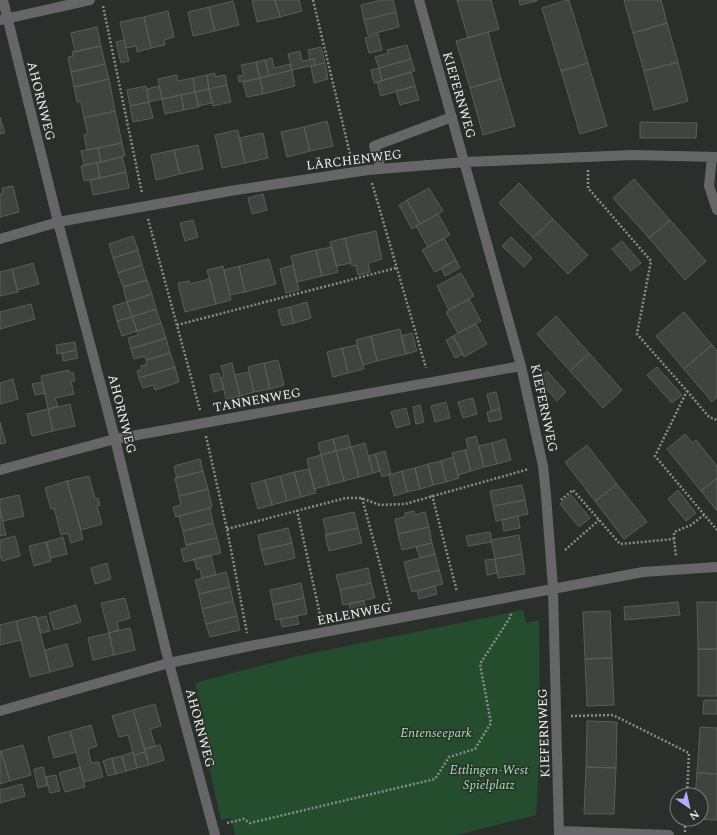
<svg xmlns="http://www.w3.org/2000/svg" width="717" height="835" font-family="Spectral,serif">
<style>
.green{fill:#244d2d}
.building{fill:#404441;stroke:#595e5a}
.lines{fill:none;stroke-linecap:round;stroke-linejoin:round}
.path{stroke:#898d8a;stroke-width:2.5;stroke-dasharray:2 2;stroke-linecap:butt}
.minor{stroke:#666668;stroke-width:10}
.labels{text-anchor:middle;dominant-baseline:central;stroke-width:3;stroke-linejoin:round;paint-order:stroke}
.street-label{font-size:13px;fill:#edf0ed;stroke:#2b2f2c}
.park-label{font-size:13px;font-style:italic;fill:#9fe2aa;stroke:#2b2f2c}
</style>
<rect width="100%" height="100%" fill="#2b2f2c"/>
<path class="green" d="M523 610 526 623 539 620 540 749 536 815 457 835H235L231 818 221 820 198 719 204 717 195 683 298 656Z"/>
<path class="building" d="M252 0H275L280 17 257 22Z
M275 0H299L302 11 280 17Z
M381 0H393L396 12 364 20 361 5Z
M457 0H491L499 29 468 38Z
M519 0H536L537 1 520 5Z
M567 0H569L588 63 561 71 542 8Z
M624 0H661L667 23 633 33Z
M233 1 239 25 215 31 209 7Z
M209 7 215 31 193 36 188 12Z
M168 11 174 37 164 40 165 45 151 48 144 17Z
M396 12 399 27 368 35 364 20Z
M144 17 151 48 137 52 136 46 126 48 120 22Z
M667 23 678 62 644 71 633 33Z
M97 27 101 46 75 52 71 33Z
M488 32 501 79 470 88 456 41Z
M378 34 382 50 369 53 365 38Z
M124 40 129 61 121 63 116 42Z
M407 45 411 59 379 68 375 57 388 53 387 50Z
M101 46 105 64 71 72 68 57 73 56 72 52Z
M321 47 325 63 315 65 314 59 310 60 308 50Z
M300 51 302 61 314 59 315 65 292 70 288 54Z
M272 58 274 68 290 64 292 70 269 76 265 60Z
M411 59 415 71 382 81 379 68Z
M265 60 269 76 260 78 256 62Z
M256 62 260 78 239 82 238 76 244 75 241 65Z
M678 62 688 101 654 110 644 71Z
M325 63 328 79 314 83 311 66Z
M588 63 607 126 580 134 561 71Z
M105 64 109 79 74 87 71 72Z
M379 68 382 81 374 83 371 70Z
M292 70 295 86 263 94 260 78Z
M411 72 415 86 381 96 377 82Z
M215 73V77L225 75 227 85 209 89 207 75Z
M177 75 178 81 193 78 195 92 162 99 158 79Z
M207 75 209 89 195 92 193 78Z
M260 78 263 94 247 97 243 82Z
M109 79 115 111 84 118 81 102H77L74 87Z
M501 79 515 126 483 135 470 88Z
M227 85 231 102 213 106 209 89Z
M146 86 149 102 130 106 127 90Z
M159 86 162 99 149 102 147 89Z
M415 86 419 100 400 105 396 91Z
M209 89 212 103 198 106 195 92Z
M195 92 199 107 184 110 181 95Z
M181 95 184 110 165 114 162 99Z
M149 102 153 118 133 122 130 106Z
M115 111 122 143 87 150 84 135 88 134 84 118Z
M0 117 5 133 0 134Z
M327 121 333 146 310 151 304 127Z
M640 122 697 123 696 138H640Z
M304 127 310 151 287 157 281 132Z
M238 130 245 163 222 168 215 135Z
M263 133 268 158 245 163 239 138Z
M122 143 125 156 101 162 98 148Z
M198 145 203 169 180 174 174 150Z
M98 148 101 162 84 165 81 151Z
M174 150 180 174 156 180 151 155Z
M122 157 126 172 100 178 97 163Z
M97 163 100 178 84 181 81 166Z
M126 172 129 188 93 195 90 180Z
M634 179 670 220 649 238 613 198Z
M519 183 553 219 533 238 499 203Z
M13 186 19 212 0 217V194H3L2 188Z
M429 188 443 211 420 224 407 200Z
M263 194 267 210 252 214 248 198Z
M407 200 420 224 412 229 399 205Z
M438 214 450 235 428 247 416 226Z
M553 219 588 255 568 274 533 238Z
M193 220 198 237 185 241 180 223Z
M670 220 706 261 685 280 649 238Z
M376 231 382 259 368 263 370 272 358 275 356 265 352 266 345 238Z
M133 236 138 250 113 258 109 244Z
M511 237 532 258 524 267 502 246Z
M345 238 351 263 336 266 330 242Z
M444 238 456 260 435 272 422 250Z
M622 241 641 263 631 271 612 249Z
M332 247 338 272 322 276 316 250Z
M138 250 142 265 118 273 113 258Z
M316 250 322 276 297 282 291 256Z
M269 259 276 284 245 292 239 266Z
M456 260 460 268 445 276 441 268Z
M33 263 39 284 17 290 12 269Z
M142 265 147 280 123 287 118 273Z
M293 265 299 290 286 293 280 269Z
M223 266 231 300 216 304 207 270Z
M239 266 245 292 230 295 224 270Z
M12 269 18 292 0 296V272Z
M461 273 474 296 449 310 437 286Z
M210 279 216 304 185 312 178 283 189 281 190 284Z
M147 280 152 294 127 302 123 287Z
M152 294 156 309 132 317 127 302Z
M469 299 481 321 458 333 446 312Z
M127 302 132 317 117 321 113 306Z
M307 302 311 318 294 323 290 307Z
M31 304 35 319 0 329V312Z
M290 307 294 323 282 326 278 310Z
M156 309 161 323 137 331 132 317Z
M684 312 712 345 684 369 656 336Z
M556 316 589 353 570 371 537 334Z
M132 317 137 331 122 336 117 321Z
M161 323 166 338 131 349 128 338 138 335 137 331Z
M476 324 487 344 464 357 453 336Z
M400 329 406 354 377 361 371 336Z
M412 333 417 351 406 354 401 336Z
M371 336 377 361 363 365 356 340Z
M453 336 463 354 455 358 446 340Z
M166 338 170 353 146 360 145 356 134 359 131 349Z
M75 342 76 350 57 354 56 345Z
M357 345 364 369 348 373 342 348Z
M712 345 717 351V397L712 402 684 369Z
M342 348 348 373 333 377 327 352Z
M76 350 78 358 63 361 62 353Z
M170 353 175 367 139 378 137 371 142 369 141 366 147 364 146 360Z
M589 353 622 390 603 408 570 371Z
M278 360 284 385 270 389 264 363Z
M232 363 240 396 226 399 221 378 224 377 221 366Z
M264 363 270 389 254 392 248 367Z
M175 367 179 382 155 390 153 385 143 388 139 378Z
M657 367 682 395 672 403 647 375Z
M69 370 70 373 73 372 75 381H71L74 394 55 398 58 407 48 409 41 376Z
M547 371 566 392 557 401 538 379Z
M249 372 254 392 240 396 235 375Z
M219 373 224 389 214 392 210 375Z
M13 379 18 399 0 404V383Z
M42 382 45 393 35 395 32 384Z
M496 392 500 409 491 411 487 394Z
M473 398 477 414 463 418 458 402Z
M446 402 450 418 435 422 431 406Z
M70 404 75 426 53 431 48 409Z
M420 405 424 422 416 424 413 407Z
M406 408 410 424 396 428 391 412Z
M48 409 53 431 32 436 27 414Z
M500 409 502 419 489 422 487 412Z
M0 422 6 443 0 444Z
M685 434 692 443 696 440 717 466V478L701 491 667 449Z
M348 435 351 447 336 451 333 439Z
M476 436 484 467 471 471 465 450 468 449 466 439Z
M333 439 336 451 321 455 318 443Z
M505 439 511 460 497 464 492 443Z
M365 443 373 473 359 477 351 447Z
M492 443 497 464 484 467 479 446Z
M587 445 617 484 595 501 565 462Z
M351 447 359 477 344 481 336 451Z
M465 450 471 471 458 475 452 453Z
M336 451 344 481 329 485 321 455Z
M385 451 391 474 382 477 375 454Z
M375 454 380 471 373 473 369 456Z
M321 455 329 485 314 489 307 459Z
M453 457 459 478 446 482 441 461Z
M200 459 203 471 177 478 174 466Z
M441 461 446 482 433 485 428 464Z
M428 464 433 485 420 489 415 468Z
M415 468 420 489 407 492 402 471Z
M309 469 316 493 301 497 294 472Z
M203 471 208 489 179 496 175 478Z
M402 471 407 492 394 496 389 475Z
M294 472 301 497 287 501 280 476Z
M89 476 95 499 98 498 100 505 97 506 102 524 81 530 67 481Z
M280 476 287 501 272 505 265 480Z
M717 478V511L701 491Z
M265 480 272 505 258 509 251 484Z
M67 481 83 539 71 543 68 533 61 535 54 508 51 509 45 488Z
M617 484 647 522 624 539 595 501Z
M522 485 525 500 493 506 490 491Z
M208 489 212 507 176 517 173 507 181 505 179 496Z
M678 490 696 513 686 521 668 499Z
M19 495 24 516 3 521 0 509V499Z
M571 495 590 518 579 527 560 504Z
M525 500 528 514 496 521 493 506Z
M210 508 213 523 183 531 179 516Z
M0 509 6 535 0 536Z
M414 511 415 515 425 512 429 527 398 534 395 519 405 517V513Z
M354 512 358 528 327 535 323 519Z
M518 516 520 528 504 531 502 520Z
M213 523 217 538 186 545 183 531Z
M429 527 432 543 402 550 398 534Z
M288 528 292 543 261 550 258 535Z
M358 528 362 543 329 551 325 535Z
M490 532 492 542 468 546 466 536Z
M519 535 522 554 495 559 491 540Z
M15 536 20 556 2 561 0 554V540Z
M63 537 67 554 51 558 46 542Z
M217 538 221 553 184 562 181 549 187 548 186 545Z
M46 542 51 561 34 566 29 546Z
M292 543 295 558 265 565 261 550Z
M432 543 435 554 420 558 416 547Z
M435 554 439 570 408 578 404 562Z
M522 554 525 574 498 578 495 559Z
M211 555 216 575 202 578 200 569 197 570 194 559Z
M495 559 497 573 487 575 485 560Z
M107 563 111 579 95 584 91 568Z
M368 568 371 583 340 590 336 575Z
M439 570 443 584 412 592 408 578Z
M226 572 230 587 199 594 195 580Z
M301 583 304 598 273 605 270 590Z
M371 583 375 598 343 605 340 590Z
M435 586 437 594 419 599 417 591Z
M230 587 233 601 202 609 199 594Z
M125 598 130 618 117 622 119 630 109 633 101 603Z
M304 598 307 614 276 620 273 605Z
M233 601 237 616 206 624 202 609Z
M364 601 366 609 351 612 349 604Z
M678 602 680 615 625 620 624 607Z
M697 602H717V649H698Z
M76 605 81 622 54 630 49 613Z
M610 611 612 658 585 659 583 612Z
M36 616 50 672 30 677 16 621Z
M46 616 50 631 41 633 37 618Z
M237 616 240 630 210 637 206 624Z
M297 616 299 624 282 627 280 619Z
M16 621 21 640 0 645V625Z
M130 628 135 650 114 655 109 633Z
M109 633 114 655 93 660 88 638Z
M67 644 73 666 50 672 45 650Z
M698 649H717V696H698Z
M612 658 614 705 587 706 585 659Z
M704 700H717V714H703Z
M155 704 161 726 150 729 155 746 145 749 133 710Z
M133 710 145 752 134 755 128 735 119 737 112 716Z
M587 721 617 722 616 768 586 767Z
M91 725 97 746 88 749 91 763 99 762 103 777 84 782 70 731Z
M700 727 717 728V774L697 773Z
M70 731 76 752 54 758 48 737Z
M23 745 31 775 10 781 1 751Z
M160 745 164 760 149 765 145 749Z
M0 751H1L10 781 0 784Z
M133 752 137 768 126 771 122 756Z
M145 752 149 765 137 768 134 755Z
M122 756 126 771 116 774 112 758Z
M112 758 116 774 108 776 103 761Z
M43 767 48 785 38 788 34 769Z
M80 767 85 787 65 792 59 773Z
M586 767 616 768 614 814H584Z
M697 773 717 774V820L695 819H701V795H695Z
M56 775 60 791 50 793 45 777Z
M22 784 25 796 0 803V790Z"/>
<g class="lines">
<path class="path" d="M313 0 351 158
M103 6 142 193
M588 170V188L651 261 637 334 687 391 655 456 717 530
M372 183 426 368
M148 219 200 410
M177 325 396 268
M687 391 709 417 717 420
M206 436 227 529 247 633
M432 495 457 592
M362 498 391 605
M561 500 573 490 620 544 674 539 676 556
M297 510 321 619
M227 529 346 498H361L380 505 405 504 529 469
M674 539V532L691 525 704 515
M565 550 599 520
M571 716 613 715 689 753 687 795
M227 823 244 819 250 823 435 779 449 757 475 749 491 723 480 664 511 616 510 612
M685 832V819"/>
<path class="minor" d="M3 0 58 222 115 439 169 663 215 835
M419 0 521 366 543 466 546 495 553 588 559 835
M0 20 90 0
M712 157 709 186 717 210
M381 169 374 146 452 117
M0 239 58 222 230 191 368 170 465 162 633 155 717 157
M0 470 115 439 521 366
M0 711 169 663 250 646 643 572 717 567
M559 831 669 835"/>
</g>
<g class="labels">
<g class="street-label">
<text transform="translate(459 95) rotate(74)">KIEFERNWEG</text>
<text transform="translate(41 101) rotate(76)">AHORNWEG</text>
<text transform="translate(354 160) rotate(-7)">LÄRCHENWEG</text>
<text transform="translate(257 400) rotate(-10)">TANNENWEG</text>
<text transform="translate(544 408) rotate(78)">KIEFERNWEG</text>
<text transform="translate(122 414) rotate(76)">AHORNWEG</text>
<text transform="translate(354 614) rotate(-11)">ERLENWEG</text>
<text transform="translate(200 728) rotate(75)">AHORNWEG</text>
<text transform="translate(544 733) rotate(-92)">KIEFERNWEG</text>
</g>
<g class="park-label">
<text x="436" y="733">Entenseepark</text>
<text x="489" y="770">Ettlingen-West<tspan x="489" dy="15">Spielplatz</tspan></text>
</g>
</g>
<g transform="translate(689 807) rotate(146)"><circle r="19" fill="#2b2f2c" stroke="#797c79"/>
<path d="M0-3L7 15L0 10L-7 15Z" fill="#b1adfa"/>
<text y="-6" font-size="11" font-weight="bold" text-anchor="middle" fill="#edf0ed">N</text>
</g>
</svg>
